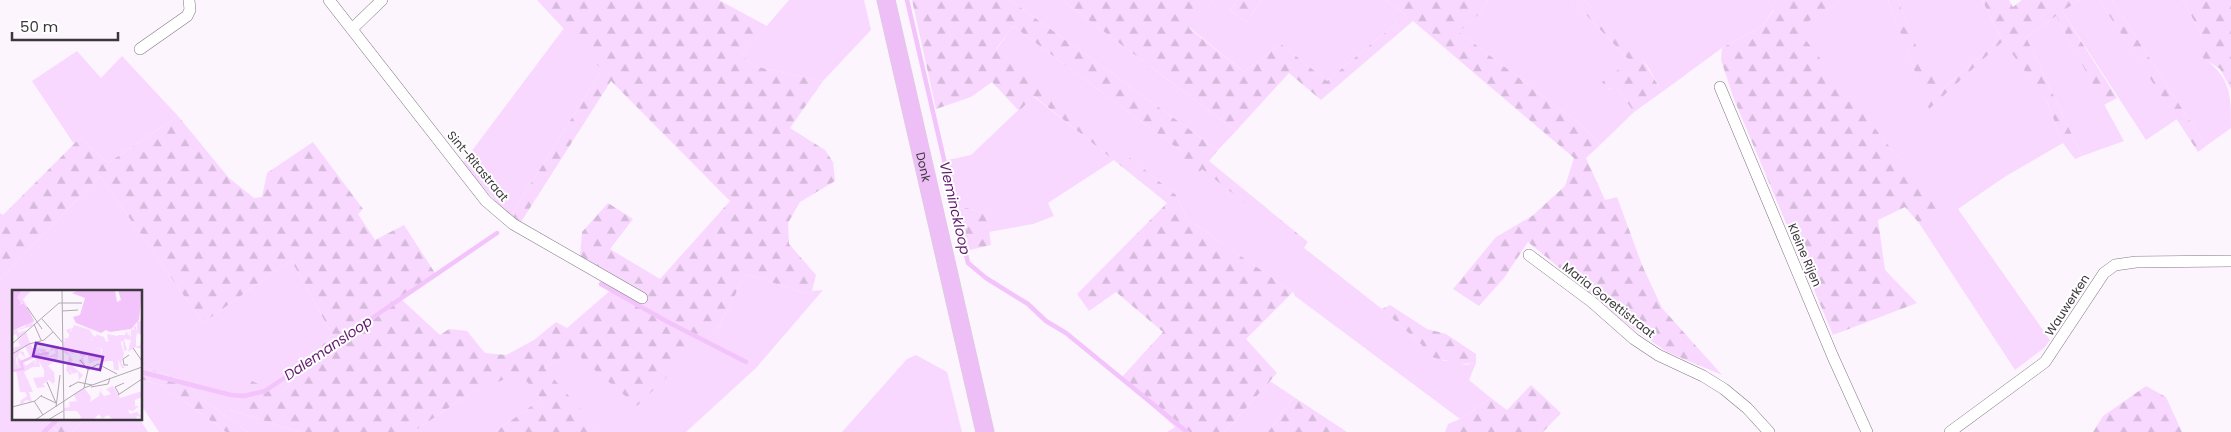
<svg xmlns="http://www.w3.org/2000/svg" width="2231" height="432" font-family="Poppins,sans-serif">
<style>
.grass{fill:#f9d8ff}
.forest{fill:url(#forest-firs)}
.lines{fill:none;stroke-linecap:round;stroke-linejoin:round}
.stream{stroke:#f3c3fc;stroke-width:4.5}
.minor-casing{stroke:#827884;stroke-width:12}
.primary-casing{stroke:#d4d3d4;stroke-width:19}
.minor{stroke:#fff;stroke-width:11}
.primary{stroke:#eebff7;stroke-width:18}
.labels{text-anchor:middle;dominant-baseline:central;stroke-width:4;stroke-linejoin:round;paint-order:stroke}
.street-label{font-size:12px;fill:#3b373c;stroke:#fff}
.water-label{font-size:14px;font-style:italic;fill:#621c6f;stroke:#fff}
.inset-river{fill:none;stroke:#f3c3fc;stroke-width:2.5}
.inset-road{fill:none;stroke:#afa9b0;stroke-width:1}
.view{fill:#7b2cbf;fill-opacity:0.15;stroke:#7b2cbf;stroke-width:2.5}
.inset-edge{fill:none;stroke:#3b373c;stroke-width:2.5}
</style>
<defs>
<pattern id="forest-firs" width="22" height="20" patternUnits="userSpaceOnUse" patternTransform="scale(1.25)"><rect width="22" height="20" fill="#f9d8ff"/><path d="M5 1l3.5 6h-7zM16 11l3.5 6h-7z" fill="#d6badb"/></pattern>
</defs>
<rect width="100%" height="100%" fill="#fcf5fd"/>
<path class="grass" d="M789 0H864L871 30 823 81 753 66 742 55Z
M1010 0H1062L1236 131 1218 150Z
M1214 0H1238L1230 10 1246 22 1262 0H1386L1406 15 1327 81 1281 44 1244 72 1189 27Z
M1488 0H1572L1630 61 1607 88 1618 90 1634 112 1600 145 1586 129 1459 32 1478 15Z
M1584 0H1768L1774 9 1762 26 1722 48 1662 92 1647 65Z
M1841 0H1888L1929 108 2003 40 2047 102 2063 143 2006 176 1958 209 2050 340 2044 348 2015 370 1919 223 1946 210 1896 155 1796 29Z
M1898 0H1982L2001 38 1938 93 1937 74 1924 67Z
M2081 0H2099L2177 119 2146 140 2062 11Z
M2112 0H2182L2200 31 2204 58C2231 79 2231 94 2231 128L2206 146Z
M2056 16 2124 141 2082 156 2026 37Z
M1013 26 1181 151 1194 178 1202 168 1382 309 1422 345 1444 361 1455 360 1466 365 1476 363 1469 380 1491 398 1460 419 1295 296 1293 292 1187 219 1176 195 996 50Z
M564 28 602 70 510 217 462 164Z
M77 51 101 78 122 56 178 116 108 163 80 138 74 144 32 81Z
M1033 96 1114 160 1048 203 1054 216 1033 224 989 232 987 214 967 208 955 209 943 161 971 155Z
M100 176 203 323 291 260 332 334 281 394 230 410 300 432H248L208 404 182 380 141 366V291H14V418H54L49 424 58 432H0V279Z
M746 274 811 295 812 291 823 290 756 368 686 432H601L543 369 576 347 582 359 699 345 719 326Z
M916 355 947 372 962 432H842L907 359Z
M520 372 541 399 495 432H413L469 394Z
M141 379 163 386 226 432H159L141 405Z
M1270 381 1294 397 1268 432H1225Z
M85 418H139L148 432H73Z"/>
<path class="forest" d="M537 0H719L767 26 742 55 753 66 823 81 790 128 825 150 833 162 835 181 800 202 788 223 789 244 816 275 811 295 746 274 719 326 637 406 582 359 576 348 544 368 601 432H495L541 399 520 373 469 394 413 432H300L230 410 252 381 281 394 332 334 291 260 203 323 100 176 0 279V213L3 215 80 138 108 163 178 116 229 178 254 198 262 197 267 173 313 142 363 209 358 214 375 240 404 225 435 273 401 299 440 335 449 329 467 331 485 353 506 355 534 340 556 322 567 328 619 283 580 258 582 232 608 203 633 219 610 249 660 279 730 201 611 81 521 222 510 217 602 70Z
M912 0H1010L1218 150 1209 161 1308 242 1303 249 1202 169 1194 178 1178 165 1181 151 1013 26 996 49 1176 195 1187 219 1293 292 1246 339 1277 373 1225 432H1167L1175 427 1121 378 1163 332 1116 292 1089 311 1077 294 1167 203 1034 96 1019 111 992 82 971 97 936 109Z
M1062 0H1214L1189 28 1244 72 1281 44 1327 81 1406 15 1386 0H1488L1478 15 1459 32 1586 129 1600 145 1586 158 1605 200 1617 197 1642 265 1662 308 1722 375 1667 352 1631 327 1528 242 1504 278 1479 306 1453 289 1496 237 1532 216 1565 186 1574 158 1413 21 1321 100 1289 73 1236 131Z
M1238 0H1262L1246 22 1230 10Z
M1572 0H1584L1640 55 1662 92 1634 112 1618 90 1607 88 1602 82 1630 61Z
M1768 0H1841L1797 29 1896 155 1947 210 1919 223 1905 207 1878 220 1885 270 1917 303 1833 335 1734 99 1721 60 1722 48 1762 26 1774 10Z
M1888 0H1898L1924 66 1933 65 1938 74V93L2001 38 1982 0H2009L2013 7 2022 0H2081L2062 11 2117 98 2104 105 2056 16 2026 37 2082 156 2075 159 2063 143 2047 102 2003 41 1929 109Z
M2099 0H2112L2206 146 2198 152Z
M2182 0H2231V89L2220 69 2203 58 2200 31Z
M967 208 987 214 991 245 966 251 955 209Z
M1390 305 1427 329 1446 334 1476 354V363C1464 366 1440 359 1427 356L1422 345 1382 309Z
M141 366 182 380 208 404 248 432H226L163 386 141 379Z
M1531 385 1561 413 1543 432H1445L1448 424 1460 419 1491 398 1507 410Z
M2146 386 2166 397 2182 432H2093L2103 416Z
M1294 397 1347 432H1268Z
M54 418H85L73 432H58L49 423Z"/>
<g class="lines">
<path class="stream" d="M907 0 968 263 986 278 1028 304 1046 321 1066 333 1187 432
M601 284 666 321 746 362
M141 372 231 395 244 396 265 391 497 233
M44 432 59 418"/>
<defs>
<path id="minor" d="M329 0 486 201 513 224 642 298
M352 29 382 0
M140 49 187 16 190 10 189 0
M1720 87 1833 357 1867 432
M1529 255 1592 302 1634 339 1658 355 1703 376 1724 389 1747 408 1769 432
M1950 432 2045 362 2104 273 2115 265 2136 262 2231 261"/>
<g id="primary">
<path id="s1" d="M886 0 985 432"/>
</g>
</defs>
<use href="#minor" class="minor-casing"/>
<use href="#primary" class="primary-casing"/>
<use href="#minor" class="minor"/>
<use href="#primary" class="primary"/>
</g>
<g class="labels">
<g class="street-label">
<text transform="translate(478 166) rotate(50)">Sint-Ritastraat</text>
<text stroke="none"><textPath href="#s1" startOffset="171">Donk</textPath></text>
<text transform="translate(1805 255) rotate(67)">Kleine Rijen</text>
<text transform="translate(1609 300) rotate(38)">Maria Gorettistraat</text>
<text transform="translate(2067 305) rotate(-57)">Wauwerken</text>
</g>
<g class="water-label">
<text transform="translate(955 208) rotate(77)">Vleminckloop</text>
<text transform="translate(328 348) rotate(-34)">Dalemansloop</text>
</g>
</g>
<g transform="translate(12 290)">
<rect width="130" height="130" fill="#fcf5fd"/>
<path d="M60 38 58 42 61 44 73 38 80 51 87 45 92 47 94 52 107 46 112 64 109 73 113 78H110L106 69 107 80H102L101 71H93L91 55V61L87 56 84 59 88 64 83 66 89 65 90 70 81 71 82 76 78 65 81 63 80 57 77 64 71 67 64 57 66 62 61 63 54 53 64 49 61 50 54 40ZM19 54 21 61 26 59 32 69 47 67 36 76 42 82 43 92 41 93 44 97 37 90 31 94 33 97 25 98 21 88 32 87V80L24 66 19 68 15 61 13 56ZM0 64 8 80 11 79 4 64 14 76 22 70 24 75 12 82 21 102H27H17L20 112 14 110 9 115 8 111 15 106 13 102H8L4 80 0 81Z" fill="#f9d8ff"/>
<path d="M10 0H20L11 9 22 30 20 36 6 40V43L14 40 6 49 4 44 0 46V41L13 37 18 25 12 13 7 15 5 8ZM130 30V45L125 43 124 49V56H128L130 47V59L123 57 116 62 119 50 112 49 115 60 112 61 111 51 108 52 109 69 107 64 101 67 102 53 96 50 95 44 106 46V42V45H113L114 41 117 46V41L119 48V39L123 40 121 37 124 36 125 43V32ZM62 35 69 37 78 40 81 46V43L82 47 86 44 90 67V54L97 55 98 68H92L97 71 91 72 88 65 89 71 86 66 85 71 80 64 81 71 77 74 75 60 81 56 84 65H86L84 59 86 58V54L84 58V50L80 51 79 48V53L71 38 75 58 72 61 64 56 69 61 73 75 66 71 70 67 66 62 60 64 52 56 62 68 54 60 61 70 58 74 71 85 67 90 66 82 61 84 57 79 60 84 58 85 54 80 57 66 51 62V52L54 51 51 49 56 48ZM14 42 18 53 7 61 12 62 13 68 8 62 5 68 9 72 15 91 18 90 16 92 20 100 17 95 11 79 13 91 9 80 8 84 4 65V72L2 70 0 65 3 69 1 63 5 60 0 63V58L8 56 6 51ZM40 56H46V67H38L35 75 26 65 28 77H17L24 75 23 66 26 64 28 66 32 65 26 59 21 62 20 58 33 59 37 66 44 63 42 59 38 62ZM101 96 108 108 130 101V107L123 110V116H127L121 121 116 120 118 124 130 120 125 122 130 127 125 126 124 130H101L96 125 90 129 87 124 81 130H67L69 127 65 121H52V118L58 117 57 112 65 111 62 105 72 98 79 107 78 112 87 106 88 100 91 97 88 101 92 106 99 104 94 99Z" fill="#f9d8ff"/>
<path d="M1 0H10L5 8 9 12 7 15 12 13 22 31 0 41ZM68 0H103L105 12 109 10 106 0H130L127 30 119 39 98 42 94 40 89 43 64 33 61 27 68 25 73 8 60 3Z" fill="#f3c3fc"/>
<path class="inset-river" d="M0 81 11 79 9 72 25 65 37 63"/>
<path class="inset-road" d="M50 0 52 130M15 17 30 39M50 21 66 20M30 29 50 52M22 34 29 50M0 54 47 13H70M121 58 130 71M0 64 17 54 32 50 41 42M68 70 76 80 72 98M116 75H112L111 69 117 65M76 80 86 74 105 84M35 92 44 113M59 95 57 97 66 92 80 95M79 97 96 94 98 88M107 104 103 97 112 93M106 105 130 89M29 106 44 113M22 111 31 125M0 117 23 111 30 105M44 117 48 85M23 130 72 98 130 77M36 130 51 121"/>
<path class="view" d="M24 53 91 67 88 80 21 66Z"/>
<rect width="130" height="130" class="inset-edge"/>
</g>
<path d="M12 32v8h106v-8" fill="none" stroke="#3b373c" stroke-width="2.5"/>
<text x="20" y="32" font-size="15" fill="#3b373c" stroke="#ffffff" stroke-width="4" paint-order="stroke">50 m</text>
</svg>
